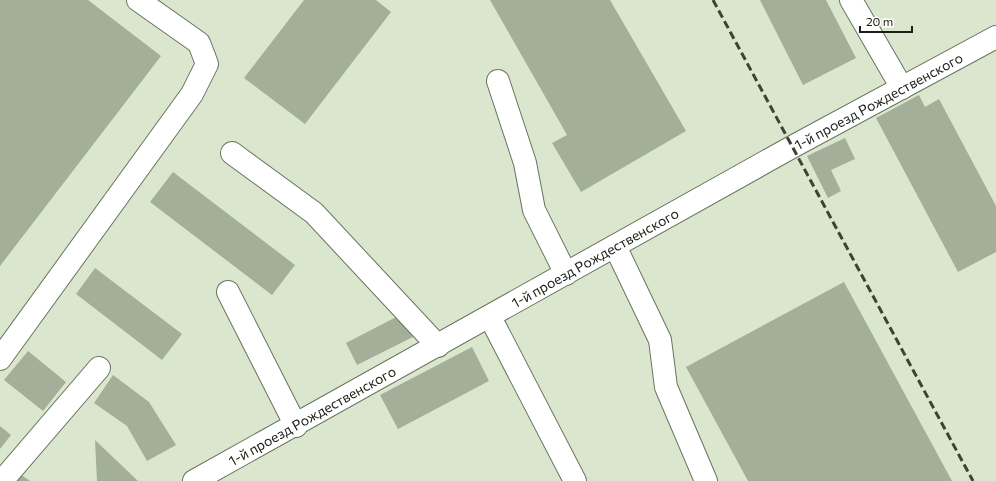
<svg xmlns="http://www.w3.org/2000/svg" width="996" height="481" font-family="Commissioner,sans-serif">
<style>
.building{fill:#a3af98}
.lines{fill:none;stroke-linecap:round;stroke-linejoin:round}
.minor-casing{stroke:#69745e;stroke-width:24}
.minor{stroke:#fff;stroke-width:22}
.rail{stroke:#3d4236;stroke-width:3;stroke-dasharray:8 4;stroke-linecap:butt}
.labels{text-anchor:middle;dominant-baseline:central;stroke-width:3;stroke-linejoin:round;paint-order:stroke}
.street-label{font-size:14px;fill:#1a1e15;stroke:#fff}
</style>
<rect width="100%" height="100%" fill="#dae7ce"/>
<path class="building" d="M0 0H88L161 56 0 266Z
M304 0H376L391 12 305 124 244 78Z
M490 0H610L686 131 581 192 552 143 567 135Z
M760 0H826L856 58 803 85Z
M919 95 925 107 939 99 996 206V252L958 272 876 118Z
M845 138 855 159 831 170 841 191 828 198 807 156Z
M173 172 295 265 272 295 150 202Z
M95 268 182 334 162 360 76 294Z
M844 282 952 481H748L686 367Z
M402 314 413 337 357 365 346 343Z
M472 347 489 381 398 429 380 395Z
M28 351 66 382 43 411 4 380Z
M113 375 149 402 176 445 147 461 127 426 94 403Z
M0 426 11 435 0 449Z
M95 440 138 481H97Z
M20 474 30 481H14Z"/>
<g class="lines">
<defs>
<g id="minor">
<path d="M851 0 902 88"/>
<path d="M498 81 525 163 534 210 566 274"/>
<path d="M232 153 314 213 438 346"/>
<path d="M615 246 660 340 666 387 706 481"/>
<path d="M228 292 296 426"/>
<path d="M490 317 575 481"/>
<path d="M0 359 192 94 207 64 199 43 138 0"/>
<path d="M2 481 99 368"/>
<path id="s1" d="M194 481 792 147 996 37"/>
</g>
</defs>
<use href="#minor" class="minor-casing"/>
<use href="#minor" class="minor"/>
<path class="rail" d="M713 0 973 481"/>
</g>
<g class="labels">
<g class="street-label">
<text stroke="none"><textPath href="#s1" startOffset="783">1-й проезд Рождественского</textPath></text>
<text stroke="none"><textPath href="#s1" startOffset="459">1-й проезд Рождественского</textPath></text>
<text stroke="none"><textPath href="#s1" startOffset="135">1-й проезд Рождественского</textPath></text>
</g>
</g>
<path d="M860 26v6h52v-6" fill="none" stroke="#1a1e15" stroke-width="2"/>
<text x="866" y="26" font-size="12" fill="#1a1e15" stroke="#ffffff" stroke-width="3" paint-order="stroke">20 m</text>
</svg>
